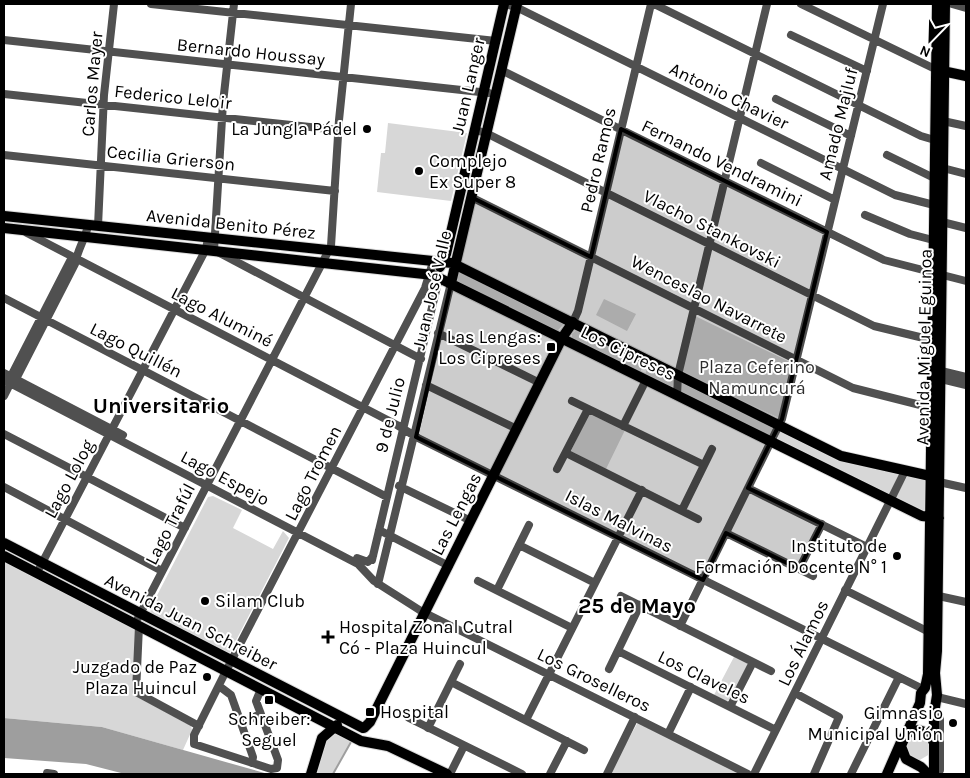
<svg xmlns="http://www.w3.org/2000/svg" width="970" height="778" font-family="Karla,sans-serif">
<style>
.green{fill:#d7d7d7}
.water{fill:#9e9e9e}
.lines{fill:none;stroke-linecap:round;stroke-linejoin:round}
.stream{stroke:#9e9e9e;stroke-width:2}
.major-casing{stroke:#dbdbdb;stroke-width:12}
.minor{stroke:#505050;stroke-width:8}
.major{stroke:#000;stroke-width:10}
.marked{fill:#000;fill-opacity:0.2;stroke:#000;stroke-width:4;stroke-linejoin:round}
.poi-dot{fill:#000;stroke:#fff;stroke-width:2}
.labels{text-anchor:middle;dominant-baseline:central;stroke-width:4;stroke-linejoin:round;paint-order:stroke}
.street-label{font-size:18px;fill:#000;stroke:#fff}
.poi-label{font-size:18px;fill:#000;stroke:#fff;text-anchor:end}
.park-label{font-size:18px;fill:#2e2e2e;stroke:#fff}
.district-label{font-size:22px;font-weight:bold;fill:#000;stroke:#fff}
</style>
<rect width="100%" height="100%" fill="#fff"/>
<path class="green" d="M388 123 467 133 451 201 377 192 381 153H385Z
M456 271 564 324 557 331 457 282Z
M604 299 636 314 627 331 596 315Z
M695 316 792 363 779 418 682 372Z
M577 329 644 363 640 373 572 339V334Z
M649 365 675 377 673 386 671 387 645 374Z
M682 382 775 427 770 435 767 436 679 390Z
M589 414 625 430 606 469 571 451Z
M780 431 898 473 899 475 891 495 777 440Z
M908 475 926 479 927 514 895 498Z
M213 496 242 510 233 528 273 549 283 531 289 538 230 652 227 653 151 613 150 609 208 497Z
M4 559 135 629 136 696 191 726 192 730 183 750 102 727 4 718Z
M735 655 748 664 730 700 726 701 714 695Z
M638 722 744 774H609Z
M334 732 352 740 333 774H315L323 740Z
M917 733 930 740V754L918 761 910 759 904 743Z"/>
<path class="water" d="M4 718 102 727 268 774H125L86 764 4 758Z"/>
<g class="lines">
<path class="stream" d="M333 774 351 742"/>
<defs>
<path id="major" d="M938 70 966 76
M4 216 452 263 841 456 939 478
M4 228 433 275 922 516 939 518
M440 267 446 254 504 4
M451 283 517 4
M4 543 363 728
M4 556 361 741 388 746 447 774
M364 728 370 722 562 338 573 322
M904 737C914 726 929 729 934 743
M311 774 322 738 337 725
M887 774 901 742
M928 774 921 767 906 759 901 746 920 703 921 693 925 688 928 674 937 4
M934 774V714L937 695 935 673 937 651 945 4"/>
</defs>
<use href="#major" class="major-casing"/>
<path class="minor" d="M151 4 496 41
M234 4 223 103 214 250 421 359
M505 4 516 7 895 195 938 206
M654 4 921 136 938 141
M801 4 935 69
M952 4 966 8
M791 35 867 71
M4 40 489 93
M501 70 884 260 966 281
M4 94 338 130
M776 99 851 136
M943 121 966 126
M475 130 486 133 874 326 936 341
M4 155 335 191
M887 155 934 178
M761 163 835 200
M939 167 966 174
M471 197 853 388 936 409
M865 215 910 234 933 240
M942 222 966 228
M98 226 104 95 114 4
M27 233 397 425 418 438 923 689
M4 298 387 497
M573 322 578 311 651 4
M438 333 540 383
M937 370 966 377
M4 373 123 435
M937 378 966 385
M4 380 358 564 374 581 421 611 748 774
M9 380 70 261 75 258
M426 385 517 429
M677 395 678 375 767 4
M4 396 10 384 15 381 75 264C77 251 85 239 88 226
M572 401 704 465
M623 426 646 380
M4 434 185 528
M566 453 698 519
M557 469 588 409
M939 482 966 488
M399 486 471 521
M4 487 162 571
M748 488 867 547
M682 510 712 449
M379 530 449 566
M726 533 813 576
M519 545 595 583
M357 558 368 562 373 556
M372 560 439 278
M40 567 206 249 208 238
M799 569 822 524
M478 581 572 628
M378 584 451 283
M497 590 529 525
M845 590 931 633
M934 595 966 602
M621 596 771 671
M138 618 331 246 339 120 351 4
M139 626 136 692 199 726
M680 626 782 419 883 4
M618 651 776 730
M609 669 640 605
M451 682 584 750
M219 686 231 695 253 757 252 763
M261 689 256 701 278 760 277 768 271 769 194 744V735L226 671 425 288 433 262
M795 693 839 717 814 774
M937 697 966 704
M730 707 753 662
M934 711 940 716V770
M409 718 522 774
M526 720 642 490
M241 724 260 714
M428 728 460 664
M668 734 691 687
M47 773 54 774
M450 774 464 746
M550 774 567 741
M607 774 635 717
M754 774 905 471
M851 774 899 677"/>
<use href="#major" class="major"/>
</g>
<path class="marked" d="M621 129 827 232 782 419 748 488 822 524 799 569 726 533 703 580 416 437 471 197 591 257Z"/>
<g class="poi-dot">
<circle cx="367" cy="129" r="5"/>
<circle cx="419" cy="171" r="5"/>
<rect x="546" y="342" width="10" height="10" rx="2.5"/>
<circle cx="897" cy="556" r="5"/>
<circle cx="205" cy="601" r="5"/>
<path d="M325.5 629.5h5v5h5v5h-5v5h-5v-5h-5v-5h5z"/>
<circle cx="207" cy="677" r="5"/>
<rect x="264" y="695" width="10" height="10" rx="2.5"/>
<rect x="365" y="707" width="10" height="10" rx="2.5"/>
<circle cx="953" cy="723" r="5"/>
</g>
<g class="labels">
<g class="street-label">
<text transform="translate(251 52) rotate(6)">Bernardo Houssay</text>
<text transform="translate(92 84) rotate(-85)">Carlos Mayer</text>
<text transform="translate(468 86) rotate(-77)">Juan Langer</text>
<text transform="translate(729 96) rotate(26)">Antonio Chavier</text>
<text transform="translate(173 97) rotate(6)">Federico Leloir</text>
<text transform="translate(838 124) rotate(-76)">Amado Majluf</text>
<text transform="translate(171 158) rotate(6)">Cecilia Grierson</text>
<text transform="translate(598 160) rotate(-77)">Pedro Ramos</text>
<text transform="translate(722 163) rotate(26)">Fernando Vendramini</text>
<text transform="translate(231 224) rotate(6)">Avenida Benito Pérez</text>
<text transform="translate(712 229) rotate(27)">Vlacho Stankovski</text>
<text transform="translate(432 290) rotate(-77)">Juan José Valle</text>
<text transform="translate(709 299) rotate(27)">Wenceslao Navarrete</text>
<text transform="translate(222 317) rotate(27)">Lago Aluminé</text>
<text transform="translate(924 347) rotate(-89)">Avenida Miguel Eguinoa</text>
<text transform="translate(136 350) rotate(27)">Lago Quillén</text>
<text transform="translate(628 353) rotate(26)">Los Cipreses</text>
<text transform="translate(390 415) rotate(-76)">9 de Julio</text>
<text transform="translate(313 473) rotate(-63)">Lago Tromen</text>
<text transform="translate(225 478) rotate(28)">Lago Espejo</text>
<text transform="translate(69 479) rotate(-62)">Lago Lolog</text>
<text transform="translate(456 514) rotate(-63)">Las Lengas</text>
<text transform="translate(619 521) rotate(27)">Islas Malvinas</text>
<text transform="translate(170 524) rotate(-63)">Lago Trafúl</text>
<text transform="translate(191 622) rotate(27)">Avenida Juan Schreiber</text>
<text transform="translate(803 643) rotate(-64)">Los Álamos</text>
<text transform="translate(704 677) rotate(26)">Los Claveles</text>
<text transform="translate(594 680) rotate(26)">Los Groselleros</text>
</g>
<g class="poi-label">
<text x="357" y="129">La Jungla Pádel</text>
<text x="429" y="161" text-anchor="start">Complejo<tspan x="429" dy="21">Ex Super 8</tspan></text>
<text x="541" y="337">Las Lengas:<tspan x="541" dy="21">Los Cipreses</tspan></text>
<text x="887" y="546">Instituto de<tspan x="887" dy="21">Formación Docente N° 1</tspan></text>
<text x="215" y="601" text-anchor="start">Silam Club</text>
<text x="339" y="627" text-anchor="start">Hospital Zonal Cutral<tspan x="339" dy="21">Có - Plaza Huincul</tspan></text>
<text x="197" y="667">Juzgado de Paz<tspan x="197" dy="21">Plaza Huincul</tspan></text>
<text x="380" y="712" text-anchor="start">Hospital</text>
<text x="943" y="713">Gimnasio<tspan x="943" dy="21">Municipal Unión</tspan></text>
<text x="269" y="719" text-anchor="middle">Schreiber:<tspan x="269" dy="21">Seguel</tspan></text>
</g>
<g class="park-label">
<text x="757" y="367">Plaza Ceferino<tspan x="757" dy="21">Namuncurá</tspan></text>
</g>
<g class="district-label">
<text x="161" y="406">Universitario</text>
<text x="637" y="606">25 de Mayo</text>
</g>
</g>
<rect width="970" height="778" fill="none" stroke="#000000" stroke-width="10"/>
<g transform="translate(930 40) rotate(203)" stroke="#ffffff" stroke-width="4" paint-order="stroke">
<path d="M0-4L9 19L0 12L-9 19Z" fill="#000000"/>
<text y="-8" font-size="14" font-weight="bold" text-anchor="middle" fill="#000000">N</text>
</g>
</svg>
